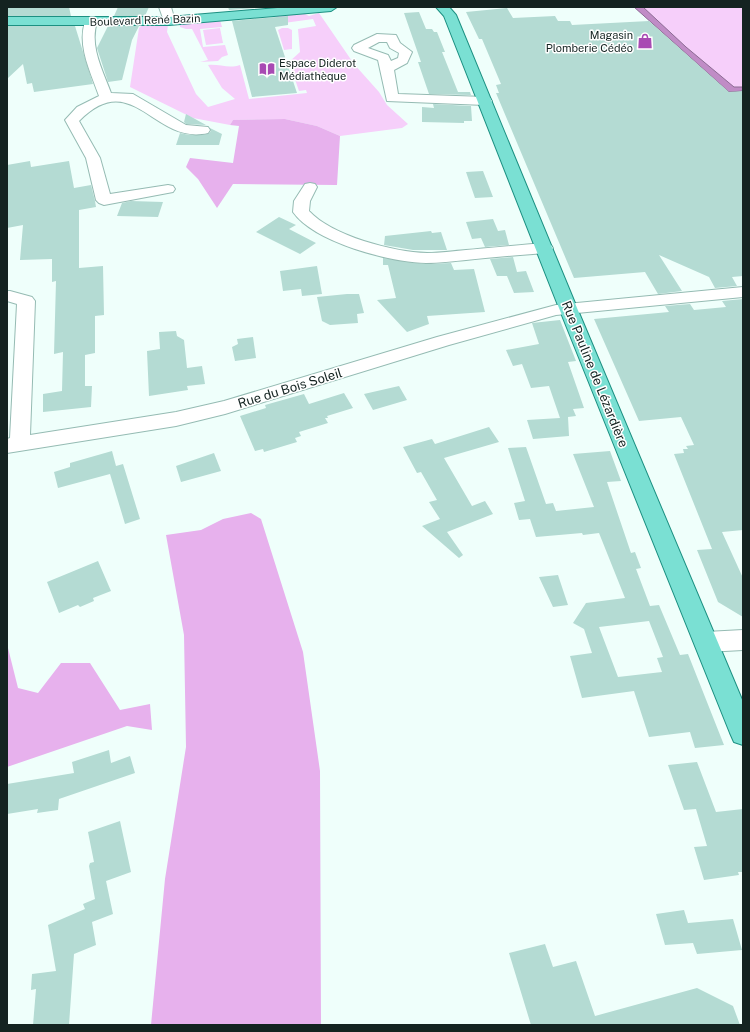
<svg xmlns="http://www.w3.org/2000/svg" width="750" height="1032" font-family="'Public Sans',sans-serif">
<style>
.green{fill:#f6cffa}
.forest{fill:#e7b1ed}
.water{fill:#c08cc6;stroke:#8c6c94}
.building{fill:#b4dbd3;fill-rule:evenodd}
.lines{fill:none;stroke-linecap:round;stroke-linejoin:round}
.minor-casing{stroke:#95bbb3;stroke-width:2}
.major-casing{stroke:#1c9082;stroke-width:2}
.minor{fill:#fff;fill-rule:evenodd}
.major{fill:#7ae0d3;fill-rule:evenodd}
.labels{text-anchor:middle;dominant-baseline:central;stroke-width:3;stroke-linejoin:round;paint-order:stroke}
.far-street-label{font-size:11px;fill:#142321;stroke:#fff}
.far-poi-label{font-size:11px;fill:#142321;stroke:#fff;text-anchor:end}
.street-label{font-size:13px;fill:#142321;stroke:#fff}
</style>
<rect width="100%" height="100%" fill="#effffb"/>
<path class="green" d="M634 7H743V92H729Z
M319 13 354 64 379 92 387 105 408 124 402 128 340 136 317 126 285 119 233 120 230 125 193 118 130 87 139 28 141 26 168 25 167 32 196 94 208 107 235 99 222 88 208 65C220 64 229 69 240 65L249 99 307 93 306 90 299 91 289 62 300 52 298 29 316 26 313 19 284 23 276 20V16L305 14 309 16Z
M220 20 222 27 200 29 203 47 225 45 228 55 222 57 218 61 200 62 208 60 192 29H186L180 27V24Z
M220 28 223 43 206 45 203 30Z
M282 28H288L292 30V49L284 50 278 30Z"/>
<path class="forest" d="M285 119 317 126 340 136 337 185 233 184 217 208 198 179 186 167 190 158 233 163 239 126 230 125 233 120Z
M251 513 261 519 303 652 320 771 321 1025H151L165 879 186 747 184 635 166 535 201 530 223 519Z
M7 644 18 688 38 693 61 663H90L120 710 150 704 152 730 127 726 7 767Z"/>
<path class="water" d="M634 7H643L686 47 734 87H743V91L729 92Z"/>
<path class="building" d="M7 7H69L71 16H7Z
M118 7H149L145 16H114Z
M228 7H271L229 10Z
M507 8 513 18 555 16 558 21H570L572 25 649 21 729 92 743 91V276L732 277 737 286 715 288 709 277 659 255 682 291 658 294 645 272 574 278 496 93H499L496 85 501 84 482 39H479L466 12Z
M419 12 426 29H432L434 32H437L445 52H442L458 92H470L471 95 429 94 418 62H421L404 13Z
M288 16V25L275 27 297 93 252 97 232 21Z
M7 26H75L93 84 34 92 32 83 27 84 23 64 7 79Z
M108 26H139L132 40 122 80 108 82 97 48Z
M433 104 471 106 472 121H464V123L422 122V107L434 108Z
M186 114 206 125 186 124 184 122Z
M210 128 222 134 219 145H176L180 133 189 135 208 134 211 131Z
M30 161 31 167 69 161 74 188 91 185 95 201 96 207 79 210V268L103 266 104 315 95 316V353L85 355V386H92L91 407 43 412V394L62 391 63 352 54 354 56 281 52 282V259L20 260 23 225 7 228V165Z
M483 171 493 197 475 198 466 172Z
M131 201 163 202 158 217 117 216 122 203Z
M279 217 296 225 289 229 316 243 300 254 256 232Z
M493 219 498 231 505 230 509 245 485 247 481 238 472 239 466 222Z
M431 231 432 233 441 232 447 250H413L384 245 385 236Z
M513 257 517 272 526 271 534 292 514 293 507 276H497L490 259Z
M383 258 426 264 451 263 454 270 474 269 485 312 427 316 429 324 407 332 377 300 396 298 388 265H383Z
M317 266 322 294 302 296 301 289 283 291 280 271Z
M347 294H359L364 313 357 314 358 323 330 325 322 321 317 297Z
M743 299V530L722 532 743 578V617L718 602 697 550 712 549 674 454 684 453 683 449H688L686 446 694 445 681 417 639 421 594 319 669 312 665 306 690 304 694 310 726 307 722 301Z
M560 320 576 361 568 362 584 408 573 409 576 416 568 417 569 436 533 439 527 420 560 418 549 386 531 388 522 364 513 366 506 350 539 344 532 323Z
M176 331 177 336 184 340 187 368 202 366 205 384 187 386 188 390 149 396 147 351 160 349 159 332Z
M253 337 256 358 235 361 232 347 238 344 237 339Z
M399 386 407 400 373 410 364 394Z
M344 393 353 408 327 416 328 418H325L328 423 299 432 301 436 295 438 297 442 264 452 263 449 255 451 240 416 266 408 265 405 304 394 309 404Z
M489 427 499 442 444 458 472 506 485 501 493 514 447 532 463 555 459 558 422 526 440 519 429 502 437 500 421 472 417 473 403 447 432 439 435 444Z
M526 447 546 504 553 503 556 511 594 507 573 454 610 451 621 481 607 482 631 553 635 552 641 568 636 569 650 606 659 605 680 655 688 654 724 745 695 748 690 732 649 737 634 691 582 698 570 656 592 653 584 629 573 623 586 603 625 598 599 533 583 535 582 533 536 537 530 519 519 520 514 503 525 501 508 448ZM649 621 663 657 657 658 662 672 618 677 599 627Z
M112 451 116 466 123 464 140 519 125 524 110 474 58 488 54 472 70 467V463Z
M214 453 221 471 181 482 176 466Z
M98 561 111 591 93 598 94 601 80 607 78 605 59 613 47 582Z
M558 575 568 605 553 607 539 577Z
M109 750 111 763 130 756 135 773 59 799 58 810 37 813 38 809 7 814V784L74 773 72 762Z
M697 762 716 812 743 809V872H738L739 875 704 880 694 847 707 846 696 809 684 810 668 765Z
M120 821 131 872 106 881 113 914 92 922 96 945 74 954 69 1025H33L36 989 31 990 32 974 56 971 48 925 85 909 83 904 95 899 89 866 90 863 94 862 88 832Z
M684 910 688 923 733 919 742 950 697 954 693 943 665 945 656 914Z
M545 944 553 967 576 961 595 1016 697 988 733 1006 740 1025H531L509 953Z"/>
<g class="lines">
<defs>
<path id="minor" d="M159 7H171L175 21 173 24H165Z
M91 18 97 22C89 46 103 71 111 93L133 94 186 125 208 127 210 130 208 133C154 146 133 66 79 121L100 158 110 194 168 185 173 186 175 189 173 192 104 205 99 203 96 200 86 158 65 120 77 107 99 96C91 73 77 46 85 22Z
M377 34 396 35 400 43 412 52 407 63 394 70 398 94 485 97 490 98 492 101 490 104 485 105 387 101 378 60 354 51 352 48 354 45ZM379 42H387L390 48 399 53 398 58 391 61 388 55 368 48Z
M310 183 315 184 317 187 310 201 309 211C332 236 393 252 427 253 440 253 453 251 466 250 492 248 519 245 545 243L551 245 553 248 551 251 545 253C519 255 492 257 466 260 453 261 439 263 426 263 390 262 315 243 293 212L294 201 305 184Z
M743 287V297L556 315 449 345 225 414 176 426 7 453V439L10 438 17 304 7 301V291H10L32 297 35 301 30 435 176 412 224 401 437 337 556 305Z
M743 630V650L706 652 698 649 694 642 698 635 706 632Z"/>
<path id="major" d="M289 7H337L331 11 169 25H7V17H169Z
M436 7H449L456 15 577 308 743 702V745L734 742 730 733 559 308 444 16Z"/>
</defs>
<use href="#minor" class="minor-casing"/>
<use href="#major" class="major-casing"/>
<use href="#minor" class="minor"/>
<use href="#major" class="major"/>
</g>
<defs>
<symbol id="shop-bare" viewBox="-9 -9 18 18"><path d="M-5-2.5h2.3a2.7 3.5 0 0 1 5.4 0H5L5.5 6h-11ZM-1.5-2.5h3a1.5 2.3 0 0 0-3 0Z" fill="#a84ab3" stroke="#fff" stroke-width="2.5" paint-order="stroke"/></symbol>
<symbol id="library-bare" viewBox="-9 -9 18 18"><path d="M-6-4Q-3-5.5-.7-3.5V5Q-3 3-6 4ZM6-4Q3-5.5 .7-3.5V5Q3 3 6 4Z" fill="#a84ab3" stroke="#fff" stroke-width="2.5" paint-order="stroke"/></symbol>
</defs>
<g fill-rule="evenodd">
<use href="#shop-bare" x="634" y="30" width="22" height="22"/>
<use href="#library-bare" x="256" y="58" width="22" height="22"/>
</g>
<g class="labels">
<g class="far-street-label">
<text transform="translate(145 20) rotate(-2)">Boulevard René Bazin</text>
</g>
<g class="far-poi-label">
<text x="633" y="35">Magasin<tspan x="633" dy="13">Plomberie Cédéo</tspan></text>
<text x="279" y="63" text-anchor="start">Espace Diderot<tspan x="279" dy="13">Médiathèque</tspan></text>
</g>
<g class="street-label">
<text transform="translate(595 374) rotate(68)">Rue Pauline de Lézardière</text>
<text transform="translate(290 388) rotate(-17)">Rue du Bois Soleil</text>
</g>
</g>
<rect width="750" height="1032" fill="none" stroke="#142321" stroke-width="16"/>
</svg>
